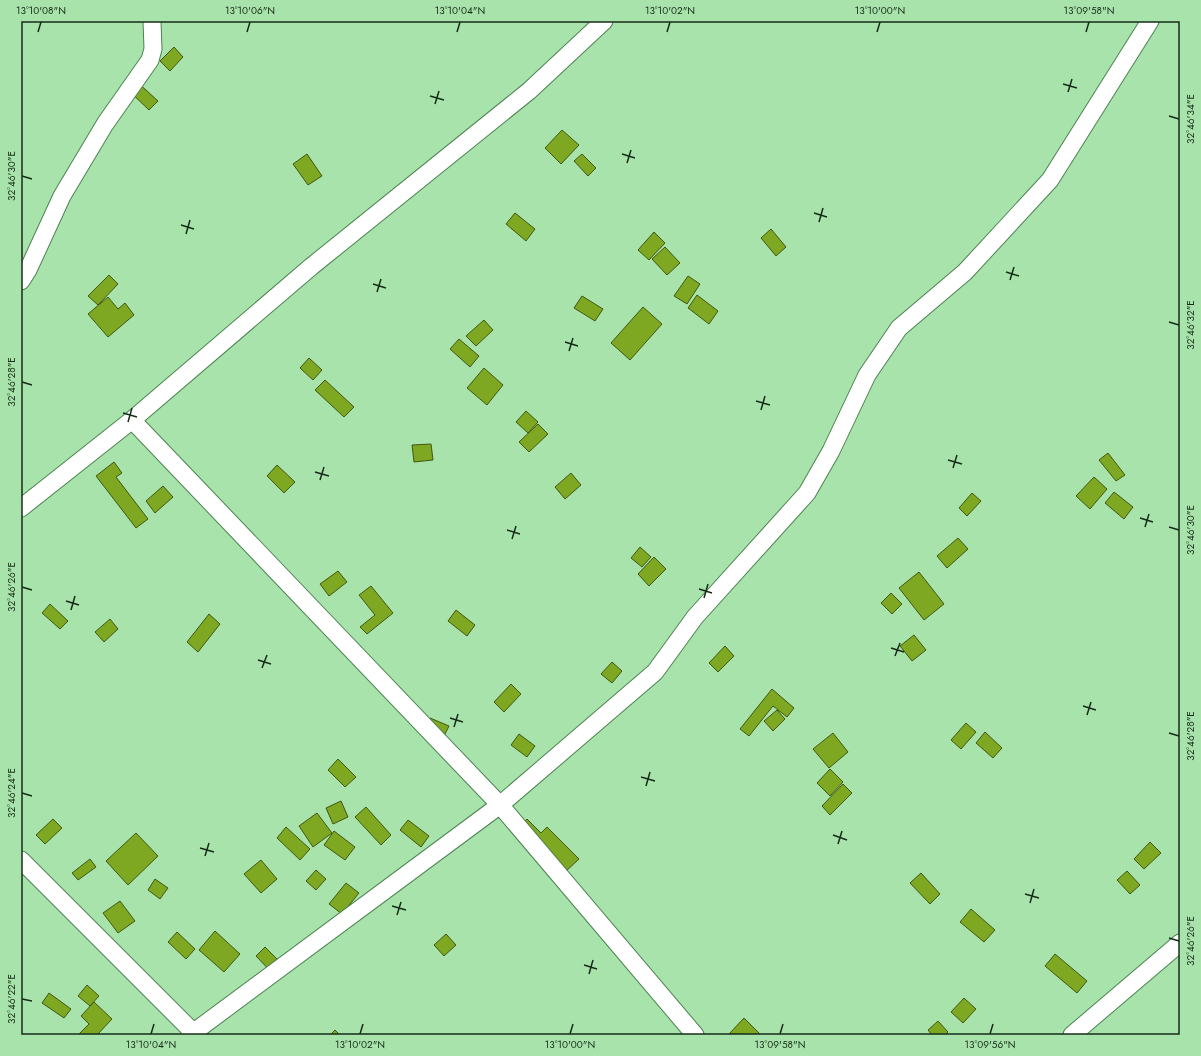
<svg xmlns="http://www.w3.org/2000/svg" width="1201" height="1056" font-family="Jost,sans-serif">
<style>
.building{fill:#7ea722;stroke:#415712}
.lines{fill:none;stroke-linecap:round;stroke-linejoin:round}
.street-casing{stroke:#4c8351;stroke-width:19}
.street{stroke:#fff;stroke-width:17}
.ticks{fill:none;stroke:#162d18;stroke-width:1.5}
.neatline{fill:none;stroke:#162d18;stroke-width:1.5}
.ticks-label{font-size:10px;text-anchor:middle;fill:#162d18}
</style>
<rect width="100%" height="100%" fill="#a9e3ac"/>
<path class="building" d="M174 47 183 57 170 71 160 61Z
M136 81 158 101 149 110 128 90Z
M562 130 579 145 561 164 545 148Z
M307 154 322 176 308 185 293 164Z
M582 154 596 168 588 176 574 161Z
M515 213 535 229 526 241 506 224Z
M771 229 786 247 776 256 761 238Z
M654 232 665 243 649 260 638 250Z
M665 247 680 263 667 275 652 259Z
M109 275 118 284 98 305 88 296Z
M688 276 700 284 687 304 674 296Z
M697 295 718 311 709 324 688 308Z
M582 296 603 309 595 321 574 308Z
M108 297 118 309 125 303 134 315 108 337 88 314Z
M643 307 662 324 630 360 611 343Z
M484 320 493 330 476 346 466 336Z
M459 339 479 356 470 367 450 349Z
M309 358 322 370 313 380 300 368Z
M484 368 503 385 487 405 467 388Z
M325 380 354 407 344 417 315 390Z
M526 411 538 422 528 433 516 422Z
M538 424 548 434 529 452 519 442Z
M431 444 433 460 414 462 412 445Z
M1108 453 1125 475 1116 481 1099 460Z
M114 462 122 473 116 477 148 519 136 528 96 476Z
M277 465 295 482 284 493 267 476Z
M571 473 581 485 565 499 555 487Z
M1094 477 1107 489 1090 509 1076 496Z
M163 486 173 497 155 513 146 501Z
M1114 492 1133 507 1124 519 1105 503Z
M972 493 981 501 967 516 959 508Z
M958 538 968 549 947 568 937 556Z
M640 547 651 557 642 567 631 558Z
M654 557 666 569 649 586 638 574Z
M338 571 347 582 329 596 320 584Z
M919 572 944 604 924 620 899 588Z
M371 586 393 613 367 634 360 627 375 615 359 595Z
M891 593 902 604 892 614 881 603Z
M50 604 68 621 60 629 42 613Z
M456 610 475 625 467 636 448 621Z
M209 614 220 624 198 652 187 642Z
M110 619 118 629 104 642 95 632Z
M914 635 926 650 912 661 900 646Z
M725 646 734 656 718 672 709 663Z
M612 662 622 671 612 683 601 674Z
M511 684 521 694 504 712 494 702Z
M772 689 794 708 787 717 773 706 749 736 740 729Z
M777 710 785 719 773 731 764 721Z
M430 718 449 726 443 738 424 730Z
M966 723 976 732 961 749 951 740Z
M985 732 1002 748 993 758 976 743Z
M833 733 848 752 829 768 813 749Z
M519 734 535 746 527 757 511 745Z
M338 759 356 777 345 787 328 770Z
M830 769 843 782 830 796 817 783Z
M843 784 852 793 830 815 822 806Z
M341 801 348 817 333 824 326 808Z
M366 807 391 835 381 845 355 817Z
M317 813 332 833 313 847 299 826Z
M53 819 62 828 45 844 36 835Z
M527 819 541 833 547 827 579 859 564 873 518 828Z
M408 820 429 836 421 847 400 830Z
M286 827 310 849 300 860 277 838Z
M334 831 355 847 345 860 324 845Z
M136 833 158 856 128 885 106 861Z
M1150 842 1161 853 1144 869 1134 859Z
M90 859 96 867 78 880 72 873Z
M261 860 277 879 261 893 244 874Z
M316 870 326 879 316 890 306 881Z
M1127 871 1140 885 1130 894 1117 880Z
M921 873 940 894 930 904 910 883Z
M155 879 168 888 160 899 148 890Z
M346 883 359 893 342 914 329 904Z
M120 901 135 921 118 933 103 913Z
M971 909 995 930 984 942 960 922Z
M215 931 240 954 224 972 199 950Z
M177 932 195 949 186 959 168 942Z
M446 934 456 945 444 956 434 945Z
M265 947 285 967 276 977 256 956Z
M1055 954 1087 981 1077 993 1045 966Z
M87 985 99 996 90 1006 78 996Z
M49 993 71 1009 64 1018 42 1003Z
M964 998 976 1009 963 1023 951 1012Z
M94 1002 112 1019 97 1035H78L89 1024 81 1016Z
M744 1018 760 1034 759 1035 729 1034Z
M938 1021 948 1032 945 1035H932L928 1030Z
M335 1030 340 1035H330Z"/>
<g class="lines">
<defs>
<path id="street" d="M21 281 28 270 62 196 105 124 150 60 153 49 152 21
M132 420 500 805 695 1035
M21 508 132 420 312 266 529 91 604 21
M21 860 196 1035
M190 1035 500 805 655 672 695 617 807 493 831 451 867 375 899 328 965 272 1050 180 1150 21
M1072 1035 1180 943"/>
</defs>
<use href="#street" class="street-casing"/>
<use href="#street" class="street"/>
</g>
<path class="ticks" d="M38 32 41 22M247 32 250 22M457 32 460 22M667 32 670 22M877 32 880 22M1086 32 1089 22M1063 84 1077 88M1068 92 1072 79M430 96 444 100M435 104 439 91M1169 116 1179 119M622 154 635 158M627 163 631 150M22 176 32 179M814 213 827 217M819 222 823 208M181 225 194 229M186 234 190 220M1006 272 1019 276M1010 280 1014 267M373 284 386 288M377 292 381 279M1169 322 1179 325M565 342 578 346M569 351 573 338M22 382 32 385M756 401 770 405M761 410 765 396M123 413 137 417M128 422 132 408M948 460 962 464M953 468 957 455M315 472 329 476M320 480 324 467M1140 518 1153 522M1145 527 1149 514M1169 527 1179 530M507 530 520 534M512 539 516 526M22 587 32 590M699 589 712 593M704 598 708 584M66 601 79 605M71 610 75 596M891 648 904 652M895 656 900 643M258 660 271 664M262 668 267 655M1083 706 1096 710M1087 715 1091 702M450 718 463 722M454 727 458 714M1169 733 1179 736M641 777 655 781M646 786 650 772M22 793 32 796M833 835 847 840M838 844 842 831M200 848 214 852M205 856 209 843M1025 894 1039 898M1030 903 1034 889M392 906 406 910M397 915 401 902M1169 938 1179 941M584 965 597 969M589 974 593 960M22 999 32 1001M151 1034 154 1024M360 1034 363 1024M570 1034 573 1024M780 1034 783 1024M990 1034 993 1024"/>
<rect width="1201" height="1056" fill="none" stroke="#a9e3ac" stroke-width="44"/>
<rect x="22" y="22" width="1157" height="1012" class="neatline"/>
<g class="ticks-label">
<text x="41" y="14">13°10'08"N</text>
<text x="250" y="14">13°10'06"N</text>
<text x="460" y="14">13°10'04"N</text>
<text x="670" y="14">13°10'02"N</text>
<text x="880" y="14">13°10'00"N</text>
<text x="1089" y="14">13°09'58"N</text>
<text transform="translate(1190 119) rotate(-90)" y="4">32°46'34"E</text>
<text transform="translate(11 176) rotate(-90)" y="4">32°46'30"E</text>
<text transform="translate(1190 325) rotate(-90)" y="4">32°46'32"E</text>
<text transform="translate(11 382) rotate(-90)" y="4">32°46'28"E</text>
<text transform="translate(1190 530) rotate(-90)" y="4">32°46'30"E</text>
<text transform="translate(11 587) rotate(-90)" y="4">32°46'26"E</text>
<text transform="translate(1190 736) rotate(-90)" y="4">32°46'28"E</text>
<text transform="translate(11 793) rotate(-90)" y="4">32°46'24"E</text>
<text transform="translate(1190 941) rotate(-90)" y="4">32°46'26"E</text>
<text transform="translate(11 999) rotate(-90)" y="4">32°46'22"E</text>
<text x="151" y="1048">13°10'04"N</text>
<text x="360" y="1048">13°10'02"N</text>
<text x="570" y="1048">13°10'00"N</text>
<text x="780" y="1048">13°09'58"N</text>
<text x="990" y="1048">13°09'56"N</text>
</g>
</svg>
